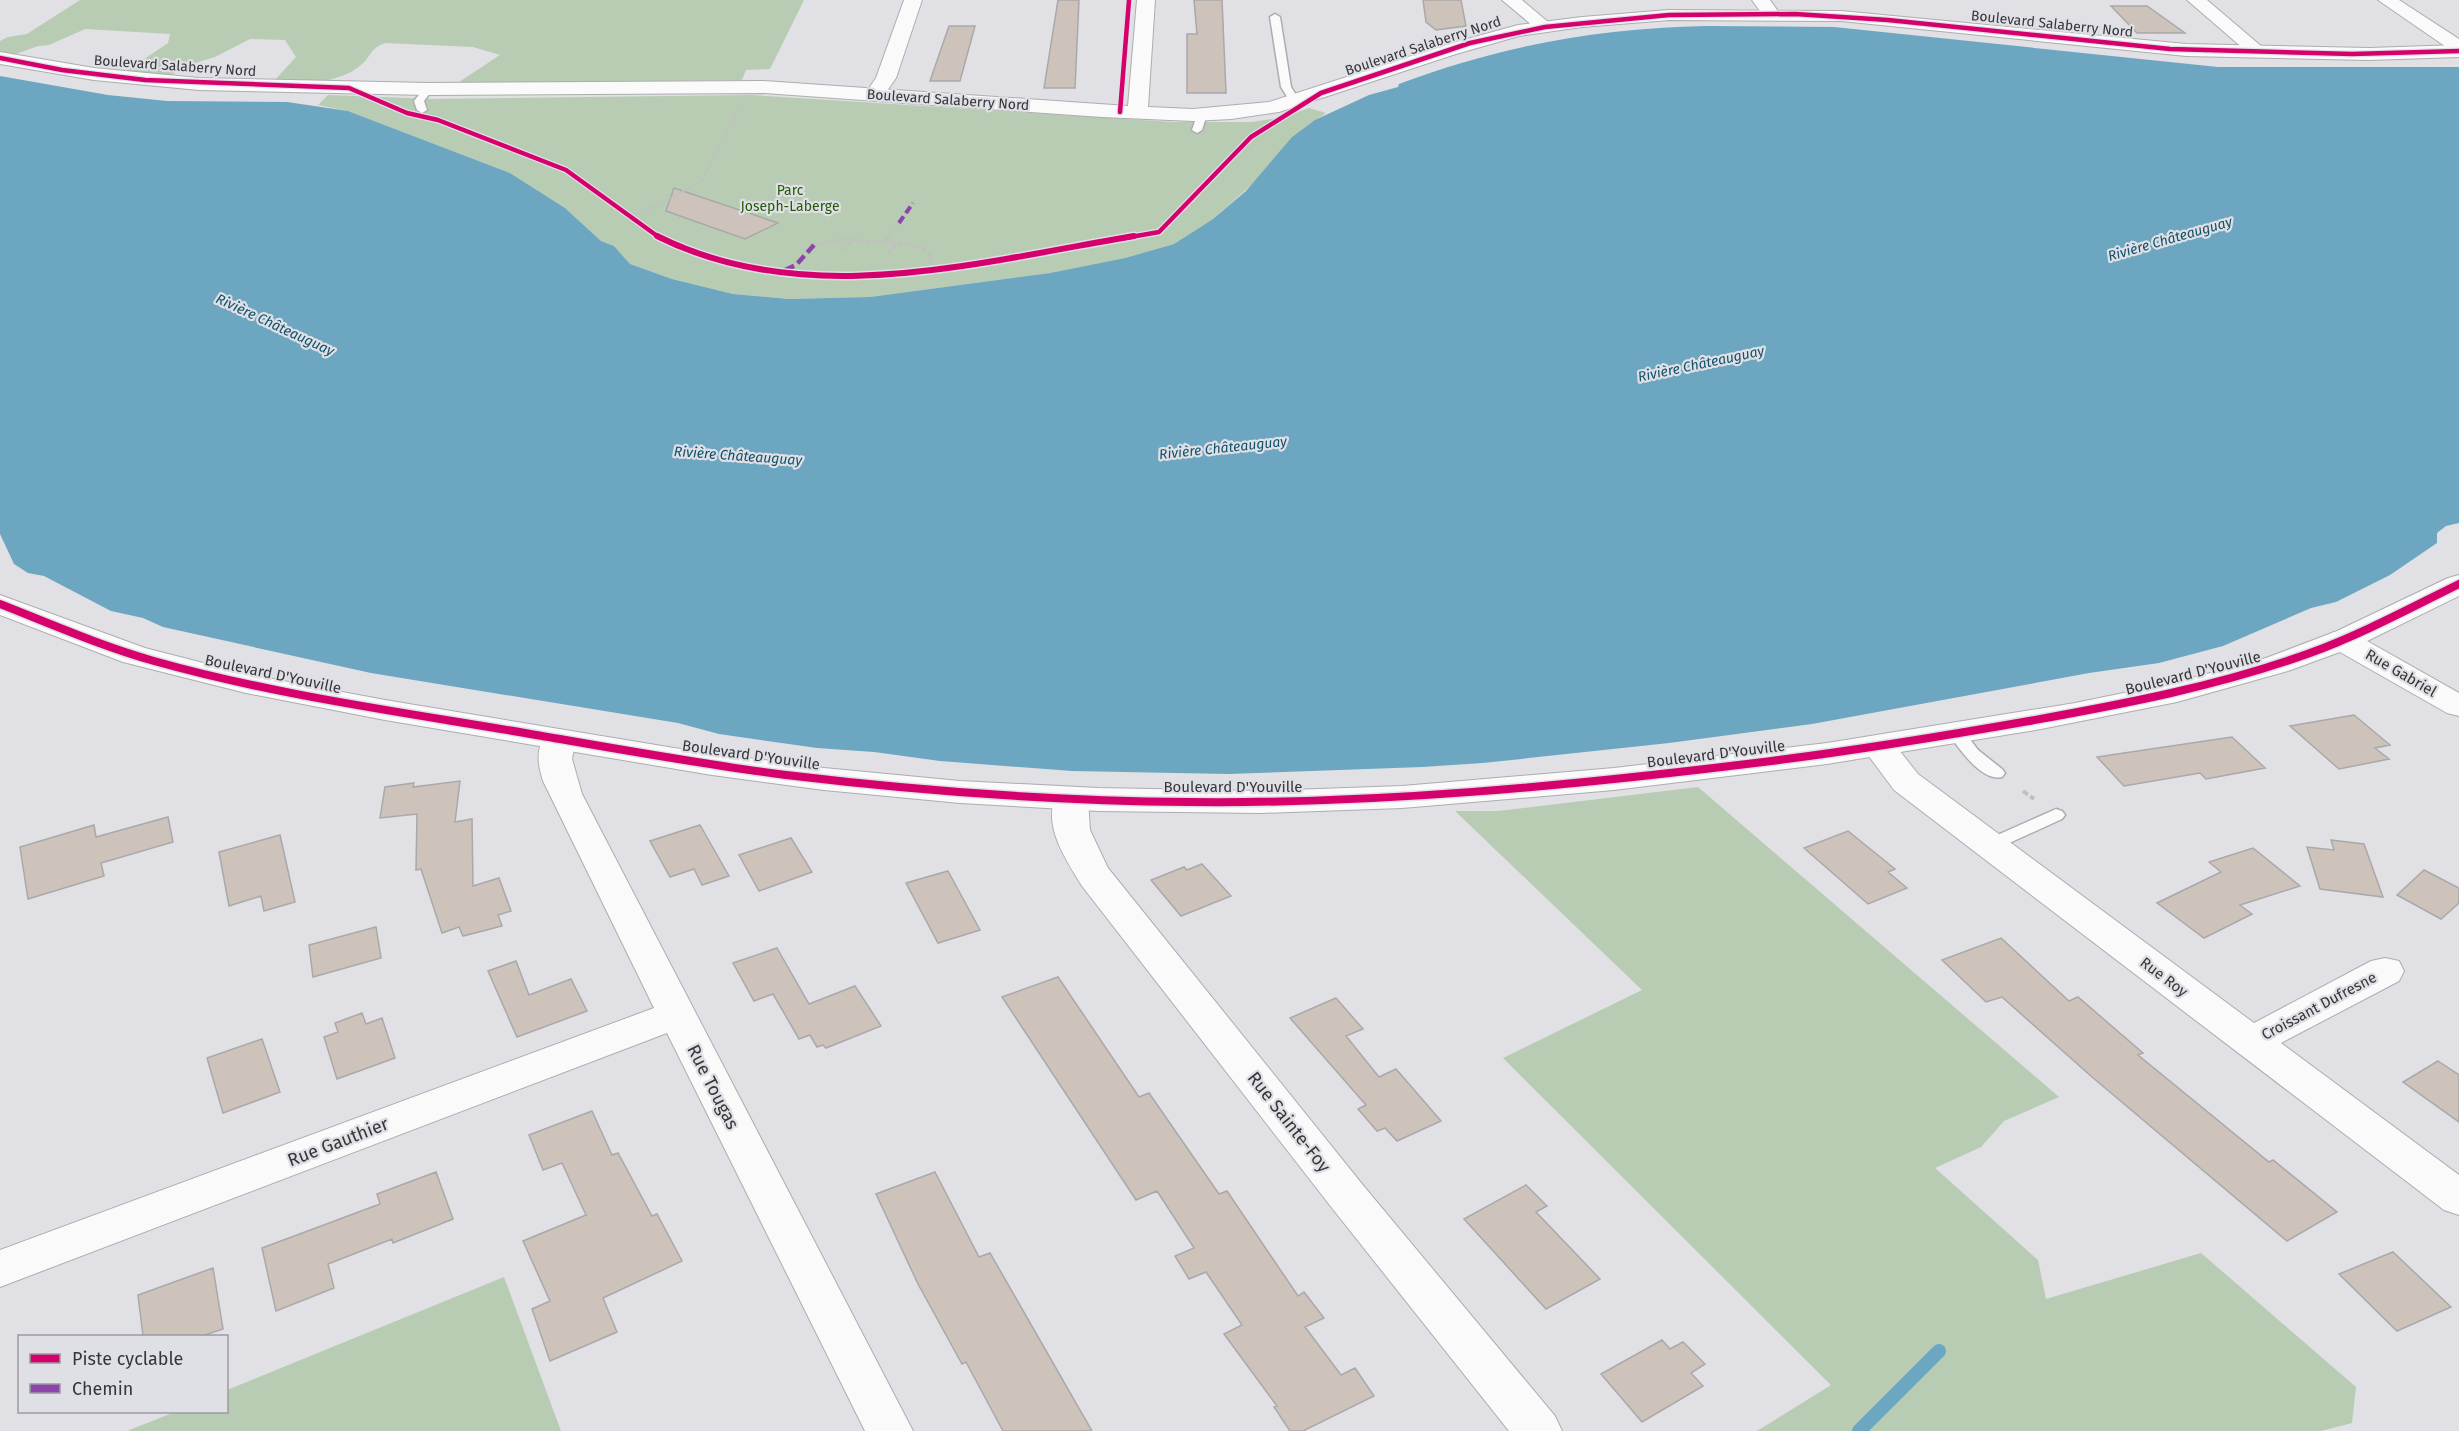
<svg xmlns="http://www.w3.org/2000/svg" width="2459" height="1431" font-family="'Fira Sans',sans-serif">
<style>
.green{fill:#b7ccb2}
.water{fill:#6da6c0}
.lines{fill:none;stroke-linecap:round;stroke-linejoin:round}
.stream{stroke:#6da6c0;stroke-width:14}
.building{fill:#cdc3ba;stroke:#a9a8aa;stroke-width:1.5}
.lane-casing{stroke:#adadb0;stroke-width:3}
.street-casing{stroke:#adadb0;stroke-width:2}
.secondary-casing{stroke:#adadb0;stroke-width:2}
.path-far2{stroke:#c0c0c0;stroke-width:2;stroke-dasharray:4 1.5;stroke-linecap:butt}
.path-far1{stroke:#c0c0c0;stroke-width:3;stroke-dasharray:4.5 2;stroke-linecap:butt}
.path{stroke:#c0c0c0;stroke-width:4;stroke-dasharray:6 3;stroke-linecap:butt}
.lane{fill:#fafafb;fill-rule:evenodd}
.street{fill:#fafafb;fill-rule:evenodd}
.secondary{fill:#fafafb;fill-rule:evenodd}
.quiet-far1{stroke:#8e44ad;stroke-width:4;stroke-dasharray:8 4;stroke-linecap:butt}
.quiet{stroke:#8e44ad;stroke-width:4.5;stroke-dasharray:10 4.5;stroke-linecap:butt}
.cycleway-far2-casing{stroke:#dfdfe6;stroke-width:7}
.cycleway-far1-casing{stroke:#dfdfe6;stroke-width:9}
.cycleway-casing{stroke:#dfdfe6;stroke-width:11}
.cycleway-far2{stroke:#d6006c;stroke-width:4.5}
.cycleway-far1{stroke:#d6006c;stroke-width:6}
.cycleway{stroke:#d6006c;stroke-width:8}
.labels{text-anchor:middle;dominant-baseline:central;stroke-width:4.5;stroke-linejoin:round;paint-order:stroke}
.far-street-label{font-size:14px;fill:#363638;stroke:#dfdfe6}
.far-park-label{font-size:14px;fill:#245b06;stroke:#dfdfe6}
.far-water-label{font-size:14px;font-style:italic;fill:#0f516a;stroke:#dfdfe6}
.street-label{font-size:15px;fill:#363638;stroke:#dfdfe6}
.near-street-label{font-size:18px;fill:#363638;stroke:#dfdfe6}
</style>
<rect width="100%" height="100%" fill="#e0e0e5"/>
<path class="green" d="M80 0H804L770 69 746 70 742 80 456 84 500 55 473 47 385 43C369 49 372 56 361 65 337 85 303 83 273 82L296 57 285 40 250 39 215 57 195 63 165 78 122 74 168 43 170 34 85 29 49 45 38 46 16 54 0 53V41L8 37 27 34Z
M328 95 433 99 752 95 1173 122H1251L1285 117 1309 108 1326 113 1292 137 1258 179 1213 219 1174 244 1125 258 1050 273 870 297 789 299 733 294 672 279 630 264 614 246 601 241 565 208 510 173 348 111 318 105Z
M1698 787 2059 1097 2004 1121 1981 1147 1935 1168 2038 1260 2046 1299 2201 1253 2356 1387 2352 1423 2321 1431H1757L1831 1385 1503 1058 1642 990 1455 811H1498Z
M504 1277 561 1431H127L175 1412H226L227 1390Z"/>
<path class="water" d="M1706 26 1834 27 2218 67H2459V523L2446 526 2437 533V543L2390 575 2336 602 2311 608 2223 646 2159 663 2089 673 1812 724 1669 743 1483 763 1422 767 1229 774 1072 771 940 761 874 752 817 748 719 734 678 723 371 673 163 627 143 618 111 611 44 576 28 573 14 564 0 534V76L108 95 167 101 287 102 348 111 510 173 565 208 601 241 614 246 630 264 672 279 733 294 789 299 870 297 1050 273 1125 258 1174 244 1213 219 1246 191 1292 137 1315 120 1369 95 1398 87 1399 84C1500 46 1599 28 1706 26Z"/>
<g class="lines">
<path class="stream" d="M1859 1431 1939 1351"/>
</g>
<path class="building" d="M1058 0H1079L1075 88H1044Z
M1194 0H1222L1226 93H1187V34H1197Z
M1423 0H1461L1466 26 1436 30 1426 22Z
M2111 6H2147L2185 33H2137Z
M949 26H975L960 81H930Z
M674 188 778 223 745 239 666 211Z
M2354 715 2390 745 2375 748 2389 759 2339 769 2290 726Z
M2232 737 2265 768 2206 779 2200 773 2124 786 2097 757Z
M460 781 455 822 472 819 473 886 499 878 511 911 498 915 502 926 463 936 459 927 442 933 421 869 416 870 417 814 380 818 385 787 414 783 413 787Z
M168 817 173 842 101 863 104 876 28 899 20 847 94 825 96 837Z
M700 825 729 876 702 885 694 869 670 877 650 841Z
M1848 831 1895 869 1888 872 1907 888 1868 904 1804 848Z
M280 835 295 902 264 911 261 896 229 906 219 852Z
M791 838 812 872 759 891 739 855Z
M2331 840 2364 844 2383 897 2320 889 2307 847 2334 850Z
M2253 848 2300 886 2240 905 2252 914 2204 938 2157 903 2221 872 2209 862Z
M1202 864 1231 896 1181 916 1151 880 1184 867 1187 870Z
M2424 870 2459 888V903L2441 919 2397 895Z
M948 871 980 930 938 943 906 883Z
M376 927 381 958 313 977 309 945Z
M2001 938 2069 1001 2078 997 2143 1053 2138 1055 2269 1162 2273 1160 2337 1212 2287 1241 2092 1077 2002 997 1986 1002 1942 960Z
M777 948 809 1004 855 986 881 1026 826 1048 823 1045 817 1047 810 1035 799 1039 773 994 754 1001 733 963Z
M516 961 529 995 571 979 587 1011 517 1037 488 971Z
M1058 977 1139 1097 1149 1093 1219 1194 1227 1191 1298 1296 1304 1292 1324 1318 1305 1327 1341 1375 1355 1368 1374 1396 1303 1431H1290L1274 1407 1277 1406 1224 1334 1242 1325 1206 1272 1189 1279 1175 1256 1194 1248 1157 1191 1136 1200 1002 997Z
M1336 998 1363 1029 1346 1036 1379 1077 1396 1069 1441 1121 1397 1141 1385 1128 1377 1131 1358 1109 1366 1105 1290 1018Z
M362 1013 366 1024 382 1018 395 1058 337 1079 324 1037 338 1032 335 1023Z
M262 1039 280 1092 223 1113 207 1058Z
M2438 1061 2459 1075V1122L2403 1082Z
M592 1111 612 1155 618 1153 652 1216 657 1214 682 1261 603 1298 617 1332 550 1361 532 1309 550 1301 523 1241 586 1215 562 1163 543 1170 529 1135Z
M436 1172 453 1219 393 1243 392 1239 328 1264 334 1288 276 1311 262 1248 380 1204 377 1194Z
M935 1172 979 1257 990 1253 1092 1431H1003L966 1362 962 1364 918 1284 876 1194Z
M1526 1185 1547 1206 1536 1212 1600 1279 1546 1309 1464 1219Z
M2393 1252 2451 1307 2397 1331 2339 1274Z
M213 1268 223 1329 202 1336H143L138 1295Z
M1662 1340 1670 1349 1683 1342 1705 1364 1691 1373 1703 1386 1642 1422 1601 1374Z"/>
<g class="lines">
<defs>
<path id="lane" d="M1275 14 1280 17 1291 87 1300 101 1295 104 1291 103 1281 87 1270 17Z
M425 87 433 89 424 101 427 110 422 113 417 110 414 101Z
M1198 112 1207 114 1202 130 1197 133 1192 130Z
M1957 729 1963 730 1978 750 2002 769 2005 773 2002 777C1982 782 1959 749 1949 734Z
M2056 809 2062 811 2065 815 2062 819 1996 849H1984L1981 845 1984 841Z"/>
<path id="street" d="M904 0H922L896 78 882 98H868L865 94 876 78Z
M1502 0H1522L1554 27 1551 31H1539Z
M1752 0H1770L1780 14 1777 18H1765Z
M2187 0H2207L2268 52 2266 56H2252Z
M2378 0H2399L2459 39V53L2452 51Z
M2342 631 2353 633 2459 693V716L2447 713 2331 647 2326 640 2331 633Z
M559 729 571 732 576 739 572 759 582 794 913 1431H865L667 1033 0 1287V1250L654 1008 543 781C537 762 536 748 547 732Z
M1879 737 1891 740 1918 774 2254 1023 2371 961 2385 958 2399 961 2404 971 2399 981 2281 1043 2459 1175V1215L2444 1210 1894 790 1862 747 1867 740Z
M1071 788 1083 791 1088 799 1090 830 1108 868 1362 1184 1555 1416 1562 1431H1509L1332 1208 1082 886C1066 860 1039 821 1059 791Z"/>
<path id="secondary" d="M1137 0H1155L1148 107 1193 109 1269 102 1442 46 1518 25 1582 17 1669 10 1841 11 2186 44 2369 48 2459 45V57L2369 60 2186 56 1841 21 1669 20 1582 27 1519 36 1456 54 1279 112 1231 119 1193 121 1102 117 764 93 428 95 199 90 94 80 0 64V52L94 68 199 78 428 83 764 81 1128 106Z
M2459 575V596L2359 645 2288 671 2177 702 2041 729 1827 764 1614 790 1402 808 1260 813 1098 811 960 803 824 790 712 775 385 720 246 693 123 662 0 615V595L145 648 246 674 385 700 674 748 824 768 960 781 1098 788 1260 791 1402 786 1614 768 1827 743 2075 703 2177 682 2266 658 2337 631 2448 578Z"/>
</defs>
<use href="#lane" class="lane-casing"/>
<use href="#street" class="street-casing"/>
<use href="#secondary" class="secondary-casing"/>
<path class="path-far2" d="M627 216 642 212 701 182 738 110
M888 238 899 223"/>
<path class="path-far1" d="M885 241 889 236
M814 245 844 239 911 245 921 247 931 256 930 271
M844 250 852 240
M888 254 897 243"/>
<path class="path" d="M2023 791 2034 799"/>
<use href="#lane" class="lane"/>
<use href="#street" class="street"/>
<use href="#secondary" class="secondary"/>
<path class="quiet-far1" d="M899 223 913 203"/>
<path class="quiet" d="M785 270 796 265 814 245"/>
<defs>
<path id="cycleway-far2" d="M0 58 62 70 145 80 349 88 407 113 438 120 566 170 660 238
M1120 112 1129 0
M1125 238 1159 232 1251 137 1321 93 1470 43 1545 27 1669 15 1795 14 1888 20 2170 49 2352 54 2459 51"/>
<path id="cycleway-far1" d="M657 236C806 311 978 262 1134 236"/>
<path id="cycleway" d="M0 604C51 624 101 646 154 661 275 695 401 712 525 733 612 748 699 764 786 775 920 791 1054 801 1189 802 1378 804 1567 786 1755 763 1846 752 1938 737 2029 721 2124 704 2219 686 2310 653 2362 634 2410 608 2459 584"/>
</defs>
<use href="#cycleway-far2" class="cycleway-far2-casing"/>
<use href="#cycleway-far1" class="cycleway-far1-casing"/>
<use href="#cycleway" class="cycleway-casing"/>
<use href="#cycleway-far2" class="cycleway-far2"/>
<use href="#cycleway-far1" class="cycleway-far1"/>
<use href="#cycleway" class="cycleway"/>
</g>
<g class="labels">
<g class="far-street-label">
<text transform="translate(2052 24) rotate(6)">Boulevard Salaberry Nord</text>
<text transform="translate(1423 46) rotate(-18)">Boulevard Salaberry Nord</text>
<text transform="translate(175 66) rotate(4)">Boulevard Salaberry Nord</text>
<text transform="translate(948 100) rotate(4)">Boulevard Salaberry Nord</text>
</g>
<g class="far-park-label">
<text x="790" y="190">Parc<tspan x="790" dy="16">Joseph-Laberge</tspan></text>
</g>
<g class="far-water-label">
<text transform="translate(2170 239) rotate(-16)">Rivière Châteauguay</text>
<text transform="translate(275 325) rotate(25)">Rivière Châteauguay</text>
<text transform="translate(1701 364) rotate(-12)">Rivière Châteauguay</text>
<text transform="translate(1223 448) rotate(-6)">Rivière Châteauguay</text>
<text transform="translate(738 456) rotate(4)">Rivière Châteauguay</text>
</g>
<g class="street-label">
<text transform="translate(2193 673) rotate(-14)">Boulevard D'Youville</text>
<text transform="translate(2401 673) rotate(30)">Rue Gabriel</text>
<text transform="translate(273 674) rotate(12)">Boulevard D'Youville</text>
<text transform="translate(1716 754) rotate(-7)">Boulevard D'Youville</text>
<text transform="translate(751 755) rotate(8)">Boulevard D'Youville</text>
<text x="1233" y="787">Boulevard D'Youville</text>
<text transform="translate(2164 977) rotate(37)">Rue Roy</text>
<text transform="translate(2319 1006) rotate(-28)">Croissant Dufresne</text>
</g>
<g class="near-street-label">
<text transform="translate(713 1087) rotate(63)">Rue Tougas</text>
<text transform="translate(1289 1122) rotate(52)">Rue Sainte-Foy</text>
<text transform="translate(338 1142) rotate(-21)">Rue Gauthier</text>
</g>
</g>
<rect x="18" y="1335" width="210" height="78" fill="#dfdfe6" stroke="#9b9ba0" stroke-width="1.5"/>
<rect x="30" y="1354" width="30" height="9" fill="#d6006c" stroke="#9b9ba0" stroke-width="1.5"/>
<text x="72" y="1365" font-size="18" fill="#363638">Piste cyclable</text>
<rect x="30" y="1384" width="30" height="9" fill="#8e44ad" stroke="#9b9ba0" stroke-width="1.5"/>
<text x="72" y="1395" font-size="18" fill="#363638">Chemin</text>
</svg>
